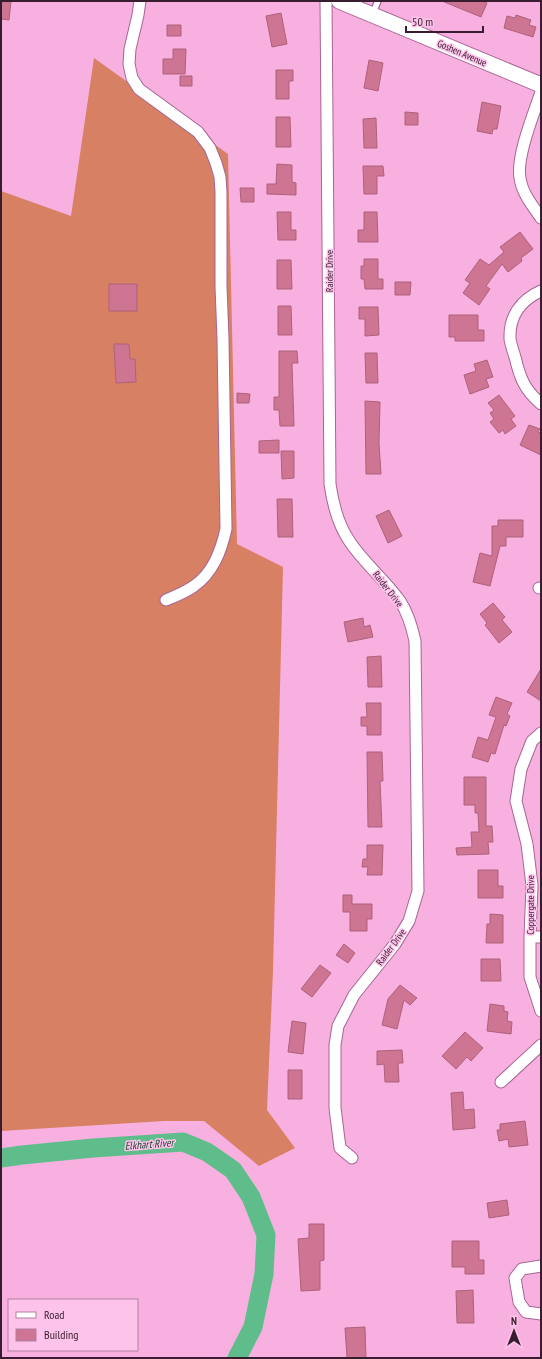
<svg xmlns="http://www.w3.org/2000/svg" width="542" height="1359" font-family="'PT Sans Narrow',sans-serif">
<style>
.forest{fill:#d78063}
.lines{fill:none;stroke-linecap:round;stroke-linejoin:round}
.river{stroke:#5fbd8c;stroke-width:19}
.building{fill:#cd7593;stroke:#ae617b}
.lane-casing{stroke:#a76593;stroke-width:8}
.street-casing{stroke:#a76593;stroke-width:13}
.secondary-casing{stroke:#a76593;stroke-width:17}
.lane{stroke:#fff;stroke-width:5.5}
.street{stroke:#fff;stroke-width:11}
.secondary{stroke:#fff;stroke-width:15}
.labels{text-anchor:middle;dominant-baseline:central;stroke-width:3;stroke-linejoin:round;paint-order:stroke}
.street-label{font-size:10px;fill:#381d30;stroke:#fdc3ea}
.water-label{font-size:11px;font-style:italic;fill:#1b432e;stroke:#fdc3ea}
</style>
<rect width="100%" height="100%" fill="#f8b0e1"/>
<path class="forest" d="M94 58 228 154 237 544 283 567 273 971 267 1110 295 1148 259 1166 204 1121H164L1 1131V191L71 216Z"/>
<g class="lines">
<path class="river" d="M1 1158 22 1155 93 1148 183 1142 207 1152 233 1170 251 1197 266 1235 264 1274 253 1327 237 1358"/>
</g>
<path class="building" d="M1 1H11L9 20 1 19Z
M442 1H482L487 3 481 17Z
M281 13 287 44 272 47 266 16Z
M516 15 531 20 529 25 536 27 533 37 504 28 507 16 515 18Z
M167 25H181V36H167Z
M173 49H186L185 74H163V59H173Z
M369 60 383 63 378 91 364 88Z
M276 70H293V81H289V99H276Z
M180 76H192V86H180Z
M482 102 501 106 497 129H493L492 134 477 131Z
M405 112 418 113V125H405Z
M276 117H290L291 147H276Z
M376 118 377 148H364L363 119Z
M277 164 292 165V182L296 183V195L267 194V184H276Z
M363 166H383L384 176H377V194H364Z
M240 188H254V202H241Z
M277 212H291V230H296V240H278Z
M364 212H377L378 242H358V230H364Z
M520 232 533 249 521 258 522 261 508 272 502 264 486 286 490 289 479 305 463 293 470 283 465 280 480 259 489 265 504 252 500 247Z
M364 259H378V279H383V289H365L364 279H361V266H364Z
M277 260H291L292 289H277Z
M395 282H411L410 295H395Z
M109 284H137V311H109Z
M278 306H291L292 335H278Z
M359 307H378L379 335 365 336V319H359Z
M449 315H478V330H484V341H455V337H449Z
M114 344H129L130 359H135L136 382 116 383Z
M279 351H297L298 363H292L294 426H280L279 410H274V397H279Z
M365 353H377L378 383H366Z
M487 360 493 377 486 379 489 387 470 394 464 375 476 371 474 364Z
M237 393 250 394 249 403H237Z
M499 395 515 416 511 419 516 426 505 434 503 430 499 433 490 422 494 419 490 413 494 410 488 403Z
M365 401 380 402 379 443 381 474H366Z
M529 425 540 429 538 432 541 433V455L520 445Z
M279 440V453H259V441Z
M281 451H294V478L282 479Z
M277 499H292L293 537H278Z
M389 510 402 536 388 543 376 516Z
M498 520H523V537H506V546H500L490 586 473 582 480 553 492 556V526H498Z
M493 603 505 617 502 620 512 632 499 643 485 625 487 623 480 614Z
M363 618 364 627 370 625 373 637 348 642 344 622Z
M381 656 382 687H368L367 657Z
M541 669V701L527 692Z
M496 697 512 703 507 714 510 716 506 726 504 725 495 754 491 753 488 762 472 757 478 737 488 740 496 717 489 715Z
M366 703H381V735H367V726H361V717H367Z
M367 752H382L383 781H380L382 827H368Z
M464 777H486V826H492L493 842H488L489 854 457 855 456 848 472 847 471 832H479L478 813H475V805H464Z
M367 845H383L382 875H367L368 867H362L363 859H367Z
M478 870H498V886H503V898H478Z
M343 895H352V904H372V919H367V931H350V912H343Z
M490 914 503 915V943H486L487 924H490Z
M344 944 355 953 348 963 336 955Z
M481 959H500L501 981H481Z
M320 965 331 973 312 997 301 989Z
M400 985 417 998 410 1005 404 1000 397 1029 382 1025 388 999Z
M490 1004 504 1006V1011L508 1012 507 1021 512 1022 511 1034 487 1031Z
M292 1021 306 1023 303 1054 288 1052Z
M465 1032 483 1048 471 1061 467 1057 456 1069 442 1056Z
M402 1050 403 1063H398L399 1082H385L384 1064 377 1065V1051Z
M288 1070H302V1099H288Z
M463 1092 464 1110 474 1109 475 1128 453 1130 451 1093Z
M525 1121 528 1145 509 1147 508 1139 499 1141 497 1130H500V1124Z
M507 1200 509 1215 489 1218 487 1203Z
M309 1224H324V1260L320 1261V1290L301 1291 298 1239 309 1238Z
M452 1241H479V1260H484V1274H465V1267H452Z
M473 1290 474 1323H457L456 1291Z
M365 1327 366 1358H347L345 1328Z"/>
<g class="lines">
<defs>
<path id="lane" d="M372 15 378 1"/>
<path id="street" d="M140 1 138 15 130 49 129 64 132 78 139 89 198 132 210 148 216 163 220 177 221 192V286L223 339 226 529C221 551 213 573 194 586 186 592 176 596 166 600
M326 1 330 484C333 505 338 525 350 542 364 563 385 580 400 601 408 613 412 627 415 641L418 891 409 921 395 944 354 995 338 1026 335 1045V1108L340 1148 352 1158
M541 92C534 113 516 157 520 178 522 193 532 205 541 218
M541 291C521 300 509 316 510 339 511 345 513 351 515 357 520 378 524 389 541 404
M539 588H541
M541 733 532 741 521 769 516 801 527 844 532 885 530 937V977L541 1011
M530 937H541
M501 1082 541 1045
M541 1266 522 1269 515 1278 519 1302 526 1312 541 1314"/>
<path id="secondary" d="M339 1 541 85"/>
</defs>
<use href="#lane" class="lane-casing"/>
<use href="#street" class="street-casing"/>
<use href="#secondary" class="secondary-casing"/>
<use href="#lane" class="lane"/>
<use href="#street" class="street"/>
<use href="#secondary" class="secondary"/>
</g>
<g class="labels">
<g class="street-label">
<text transform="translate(462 53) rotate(23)">Goshen Avenue</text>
<text transform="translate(329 271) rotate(-90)">Raider Drive</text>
<text transform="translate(388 589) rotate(52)">Raider Drive</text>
<text transform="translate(530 905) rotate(-90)">Coppergate Drive</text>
<text transform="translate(391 947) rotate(-54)">Raider Drive</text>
</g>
<g class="water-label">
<text transform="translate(149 1144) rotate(-4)">Elkhart River</text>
</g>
</g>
<rect width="542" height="1359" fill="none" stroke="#381d30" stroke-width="4"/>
<rect x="8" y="1299" width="130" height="52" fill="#fdc3ea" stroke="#ae81a0"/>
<rect x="16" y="1312" width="20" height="6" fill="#ffffff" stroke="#ae81a0"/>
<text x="44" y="1319" font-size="12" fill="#381d30">Road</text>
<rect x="16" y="1329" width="20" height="12" fill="#cd7593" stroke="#ae81a0"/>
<text x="44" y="1339" font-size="12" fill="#381d30">Building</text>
<g transform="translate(514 1331)" stroke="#fdc3ea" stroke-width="3" paint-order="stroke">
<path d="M0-3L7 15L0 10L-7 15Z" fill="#381d30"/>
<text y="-6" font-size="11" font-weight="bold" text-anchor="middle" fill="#381d30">N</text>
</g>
<path d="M406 26v6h77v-6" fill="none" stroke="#381d30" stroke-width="2"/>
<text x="412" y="26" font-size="12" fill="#381d30" stroke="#fdc3ea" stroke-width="3" paint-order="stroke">50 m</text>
</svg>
